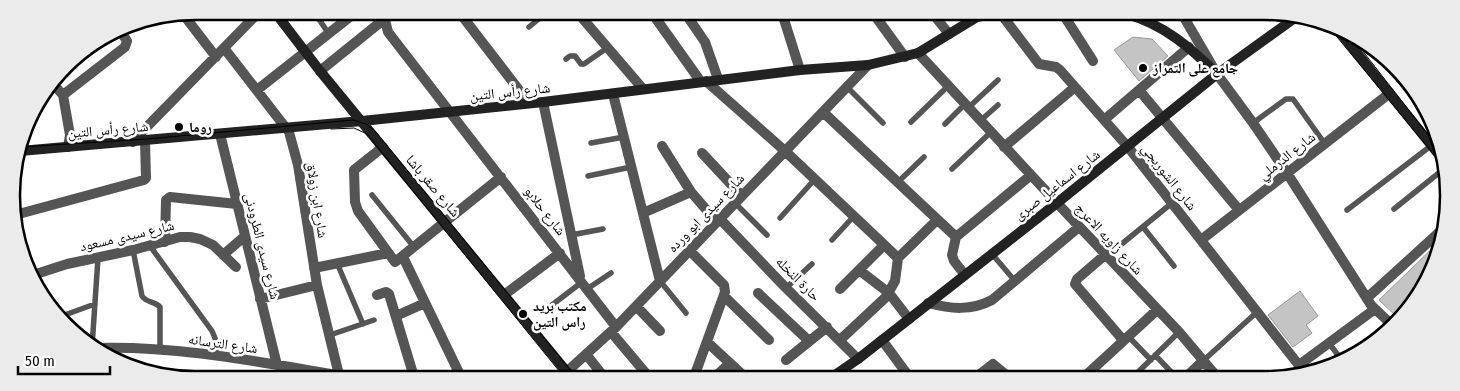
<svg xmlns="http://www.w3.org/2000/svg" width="1460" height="391" font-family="'Fira Sans Condensed','Noto Naskh Arabic',sans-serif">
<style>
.building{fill:#c4c4c4;stroke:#999}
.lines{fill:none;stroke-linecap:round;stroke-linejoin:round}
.lane{stroke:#555;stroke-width:5.5}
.street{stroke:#555;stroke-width:10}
.secondary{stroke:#222;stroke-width:10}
.tram{stroke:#000;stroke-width:1}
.poi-dot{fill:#000;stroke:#fff;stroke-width:2}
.labels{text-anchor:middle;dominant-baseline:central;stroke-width:5;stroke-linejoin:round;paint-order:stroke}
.poi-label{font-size:14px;font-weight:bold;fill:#000;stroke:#fff;text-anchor:start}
.street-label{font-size:14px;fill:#000;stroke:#fff}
.rim{fill:none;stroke:#000;stroke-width:2.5}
</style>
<rect width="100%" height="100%" fill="#fff"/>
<path class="building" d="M1133 37 1152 39 1168 56 1139 81 1114 50Z
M1442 239 1424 287 1399 319 1379 300Z
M1300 291 1318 316 1306 325 1312 333 1293 347 1268 315Z"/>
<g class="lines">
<path class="lane" d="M314 12 329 34
M529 27 547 12
M566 59 570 56H575L581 64H584L607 48
M847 87 883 123
M968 108 998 80
M980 121 998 105
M911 122 948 86
M1253 123 1286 99H1293L1325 144
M945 124 965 104
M591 143 624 137
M952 169 991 132
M588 176 631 167
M898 182 924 157
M372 195 414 247
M735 203 767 235
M1394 209 1445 168
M1347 210 1432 145
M780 218 815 179
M1143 227 1174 266
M571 235 603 229
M832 240 854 216
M150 246 212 331 217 343 215 356
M133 250 142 296C146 303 155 301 160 307V350
M992 254 1015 281
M1107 256 1172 203
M337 263 363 324
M660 281 686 313
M786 288 812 264
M587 289 611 273
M552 305 582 282
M59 317 95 304
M330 335 374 320
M1128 336 1151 360
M1329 343 1343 362
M92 347 98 258
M1155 355 1177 378
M1204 360 1257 312
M1135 375 1179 332"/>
<path class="street" d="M383 12 388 32 616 327
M459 12 529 103
M577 12 643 89
M652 13 701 82
M685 13 705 42 718 79
M782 13 800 70
M873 13 905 57
M183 14 216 57
M933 14 949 34
M1001 14 1039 64 1056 67 1060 70 1128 147 1305 373
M1063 14 1093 61
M1182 14 1217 74 1253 123 1287 173 1371 305 1393 326
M224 48 289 132 298 165 317 285 339 375
M918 53 1057 203 1179 332 1218 378
M320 71 393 12
M706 81 785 151 898 258
M53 84 63 95 70 135 68 147
M257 90 356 12
M1139 90 1239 210
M613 94 660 281
M63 95 125 47 127 41 119 29
M543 102 580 276
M823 112 956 237
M1104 120 1189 47
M220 134 277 365
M133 142 134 140 260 11
M662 146 691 192 717 222
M383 147 354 170 355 202 358 211 395 262 501 177
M1004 147 1075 87
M702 153 742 196
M643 213 691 192
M15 215 144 180 146 178 145 141
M720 219 786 288 858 359
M1201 240 1390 93
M165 242 166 200 170 197 237 204
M690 251 724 285 725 292 694 377
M223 255 245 236
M1105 255 1077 279 1075 284 1123 340
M403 257 461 377
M314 268 388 253
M859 270 889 293 909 319
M33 275 67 264 133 250 180 237H190L200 239 213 245 236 267
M965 275 954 261 952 255 956 237 1031 175
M840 289 884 245
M758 293 809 341
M377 295 386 292 389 294 414 377
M504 295 560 253
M724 296 769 340
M1367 298 1445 227
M260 299 317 285
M928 303C951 309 971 311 992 300L1079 227
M636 306 660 331
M396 316 425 303
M611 332 649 377
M840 340 886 297 895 281 898 258 937 220
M882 340 910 378
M707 342 745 377
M93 348C179 345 264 363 349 377
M586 354 604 377
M786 360 827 327
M1299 365 1375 309
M844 369 850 377
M561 377 616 327 868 65
M715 377 730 363
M975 378 993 364 1010 378
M1083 378 1157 310
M1185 378 1204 360"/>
<path class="secondary" d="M274 11 320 71 571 377
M1126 14C1163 24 1190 47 1217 74
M1339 31 1445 162
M20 151 362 121 543 102 800 70 868 65 918 53 977 17 991 14
M832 377 858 359 1057 203 1217 74 1299 15"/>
<path class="tram" d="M1328 26 1445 168
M1351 36 1443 154
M331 129 354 128 367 134 564 377
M21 147 147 139 353 120 366 124 375 131 576 377"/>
</g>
<g class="poi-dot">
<circle cx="1143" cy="68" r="5"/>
<circle cx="179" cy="127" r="5"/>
<circle cx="523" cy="314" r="5"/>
</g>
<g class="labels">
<g class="poi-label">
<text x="1153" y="68">جامع على التمراز</text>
<text x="189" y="127">روما</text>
<text x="533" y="306">مكتب بريد<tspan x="533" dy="16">راس التين</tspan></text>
</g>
<g class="street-label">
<text transform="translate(510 92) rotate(-6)">شارع رأس التين</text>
<text transform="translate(108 130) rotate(-5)">شارع رأس التين</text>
<text transform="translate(1287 156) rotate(-38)">شارع الدرملي</text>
<text transform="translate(1169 177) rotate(52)">شارع الشوربجي</text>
<text transform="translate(1057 185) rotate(-38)">شارع اسماعيل صبرى</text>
<text transform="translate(433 186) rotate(50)">شارع صقر باشا</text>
<text transform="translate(317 200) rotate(81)">شارع ابن زولاق</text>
<text transform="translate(545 211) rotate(52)">شارع حلابو</text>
<text transform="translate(706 213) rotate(-46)">شارع سيدى ابو ورده</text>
<text transform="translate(127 236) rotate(-13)">شارع سيدى مسعود</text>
<text transform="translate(1109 239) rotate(47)">شارع زاويه الاعرج</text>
<text transform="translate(262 246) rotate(76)">شارع سيدى الطرودنى</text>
<text transform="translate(798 279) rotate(45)">حارة النخله</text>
<text transform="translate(223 344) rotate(8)">شارع الترسانه</text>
</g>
</g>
<path d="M0 0H1460V391H0ZM195 20H1265A175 175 0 0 1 1440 195V196A175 175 0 0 1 1265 371H195A175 175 0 0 1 20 196V195A175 175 0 0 1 195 20Z" fill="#ebebeb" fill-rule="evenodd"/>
<path class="rim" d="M195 20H1265A175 175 0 0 1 1440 195V196A175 175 0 0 1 1265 371H195A175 175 0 0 1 20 196V195A175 175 0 0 1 195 20Z"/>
<path d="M18 366v8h92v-8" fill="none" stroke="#000000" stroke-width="2.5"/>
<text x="25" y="366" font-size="15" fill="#000000" stroke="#ffffff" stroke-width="4" paint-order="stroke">50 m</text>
</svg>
